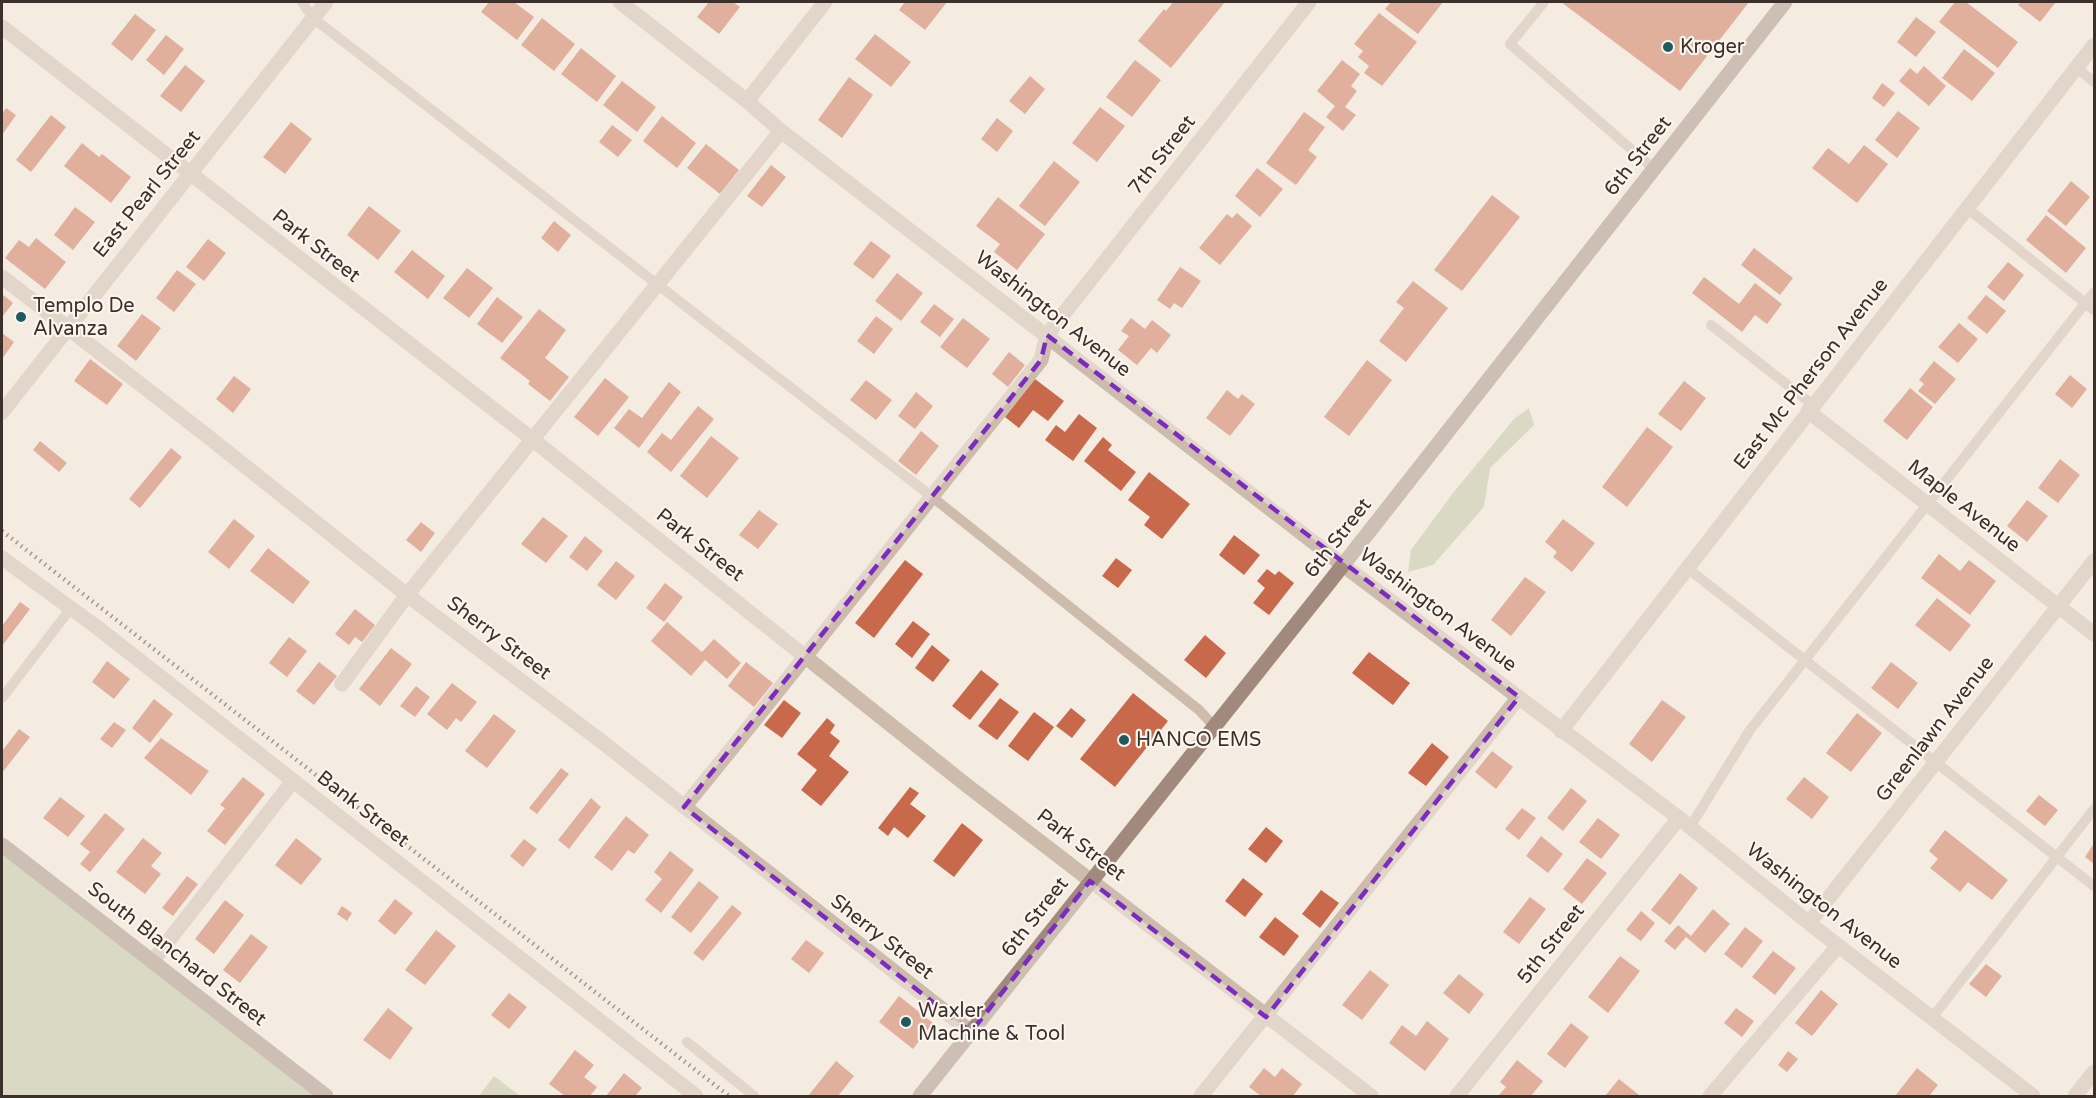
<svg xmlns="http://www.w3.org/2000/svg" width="2096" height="1098" font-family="'Varela Round',sans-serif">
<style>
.green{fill:#b8c4a0}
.building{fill:#c8694b}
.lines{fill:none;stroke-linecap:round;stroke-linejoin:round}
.lane{stroke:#cdbbac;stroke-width:10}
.street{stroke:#cdbbac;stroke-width:15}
.secondary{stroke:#a18a7d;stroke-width:15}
.rail{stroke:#3b302b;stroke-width:4.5;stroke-dasharray:1.5 4.5;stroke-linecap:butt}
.marked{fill:none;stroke:#7b2cbf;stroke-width:4.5;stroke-dasharray:12 8;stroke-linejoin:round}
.poi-dot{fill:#1f5a5e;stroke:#fbf5ee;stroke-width:2}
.labels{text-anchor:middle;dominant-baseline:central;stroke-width:4.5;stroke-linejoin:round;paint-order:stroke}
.poi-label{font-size:20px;fill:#3b302b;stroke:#fbf5ee;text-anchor:start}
.street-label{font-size:20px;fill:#3b302b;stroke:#fbf5ee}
</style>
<rect width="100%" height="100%" fill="#f4ebe1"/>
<path class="green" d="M1529 408 1534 425 1490 468 1484 507 1433 565 1408 572 1411 550 1453 493 1514 419Z
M2 846 326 1096H2Z
M494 1076 520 1096H479Z"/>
<path class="building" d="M489 2H514L534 17 517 40 481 12Z
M709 2H733L740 7 719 34 697 17Z
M905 2H947L925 30 899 10Z
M1173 2H1225L1171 68 1138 41 1164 9 1166 11Z
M1391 2H1443L1418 34 1385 9Z
M1561 2H1749L1680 91Z
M1955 2H1966L2018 42 1998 68 1939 22Z
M2021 2H2056L2040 22 2018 5Z
M1379 13 1417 42 1382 86 1364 73 1369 66 1358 57 1363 51 1354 44Z
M135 14 156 30 132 61 111 44Z
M1916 17 1936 32 1916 57 1897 42Z
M542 18 575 44 554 71 521 45Z
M875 34 911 62 891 87 855 59Z
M166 35 184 49 164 75 146 60Z
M581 48 616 76 597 102 561 74Z
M1964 49 1995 73 1972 101 1942 78Z
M1135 60 1161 80 1132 117 1106 97Z
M1342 60 1360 74 1351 86 1357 91 1345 107 1356 115 1343 131 1326 117 1335 106 1317 91Z
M185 65 205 81 181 112 160 96Z
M1924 66 1946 86 1929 106 1899 81 1910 68 1917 74Z
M1030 76 1045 89 1025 114 1009 101Z
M849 77 873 95 842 138 818 120Z
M622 81 656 107 637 132 603 105Z
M1882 83 1895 93 1884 107 1872 98Z
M1100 107 1125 126 1097 162 1072 143Z
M6 108 16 115 2 135V114Z
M1898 111 1920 128 1897 158 1875 140Z
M1304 112 1325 127 1308 150 1317 157 1296 185 1266 163Z
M51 115 66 127 31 172 16 160Z
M662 116 696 143 677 168 643 141Z
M997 118 1013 131 997 152 981 139Z
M291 122 312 139 285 174 263 157Z
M612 125 632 140 618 157 599 142Z
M82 143 99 157 102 154 131 177 111 203 64 166Z
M706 144 739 170 720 194 687 168Z
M1864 145 1888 164 1857 203 1812 168 1828 148 1849 164Z
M1054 161 1080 182 1045 226 1019 206Z
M771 165 786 177 762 207 747 196Z
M1257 168 1283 189 1260 217 1235 196Z
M2071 181 2090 197 2066 226 2047 211Z
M1492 195 1520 217 1462 291 1434 270Z
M998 197 1045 234 1017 270 994 252 1000 244 976 226Z
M369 206 401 231 378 260 347 235Z
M75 207 95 222 73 250 54 235Z
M1237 213 1252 226 1220 265 1199 248 1227 214 1232 218Z
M2046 215 2086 248 2066 273 2026 240Z
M554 221 571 235 558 252 541 238Z
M36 238 66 262 45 289 5 258 19 240 29 247Z
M208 239 226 253 204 281 186 267Z
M871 241 891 256 873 279 853 264Z
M1754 248 1793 278 1780 295 1741 265Z
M412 250 445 276 428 299 394 272Z
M2008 262 2024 275 2004 301 1987 287Z
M1180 267 1201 281 1182 308 1174 303 1170 309 1157 300Z
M467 268 493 288 469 318 443 298Z
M177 270 196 284 174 312 156 298Z
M897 273 923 293 901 321 875 301Z
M1704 277 1739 304 1755 283 1782 304 1767 324 1755 315 1742 332 1692 293Z
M1413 281 1448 308 1406 362 1379 341 1404 308 1396 302Z
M2 294 13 303 2 317Z
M1986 295 2006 311 1987 334 1967 318Z
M497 297 523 317 502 343 477 324Z
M934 304 954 319 940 337 920 322Z
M539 309 566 330 545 358 569 377 550 401 528 384 530 381 500 358Z
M142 314 161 328 136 361 117 346Z
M876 316 893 329 874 354 857 341Z
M963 318 990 339 967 368 940 347Z
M1131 318 1145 329 1152 320 1171 335 1157 353 1151 348 1137 365 1118 350 1129 336 1121 331Z
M1959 323 1978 339 1958 363 1938 347Z
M2 333 14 342 2 359Z
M1009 352 1025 365 1008 387 992 374Z
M90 359 123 384 107 405 74 381Z
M1367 360 1392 380 1349 436 1324 417Z
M1934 361 1956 379 1935 404 1918 391 1924 384 1919 380Z
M2070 375 2087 389 2072 408 2055 394Z
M234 376 251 389 233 413 216 399Z
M605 378 629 397 598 436 574 417Z
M1035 379 1064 401 1048 421 1033 410 1019 428 1005 417Z
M866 380 892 400 876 420 850 400Z
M1684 381 1706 398 1681 431 1658 414Z
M669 382 681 392 639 448 614 428 629 409 642 418Z
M1910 388 1933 407 1907 440 1883 421Z
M1227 390 1238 399 1242 394 1255 404 1230 436 1206 418Z
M916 392 933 406 915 429 898 416Z
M698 406 714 419 671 472 647 452 662 433 671 440Z
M1079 414 1097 428 1073 461 1045 440 1056 425 1065 432Z
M1647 427 1673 447 1627 507 1602 487Z
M921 431 939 446 916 475 898 461Z
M711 436 739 458 707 498 680 476Z
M1103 437 1112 445 1108 450 1136 472 1121 491 1084 461Z
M40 441 67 463 59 472 33 450Z
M171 448 182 457 140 508 129 499Z
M2060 459 2080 475 2058 503 2038 488Z
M1149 472 1190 504 1162 539 1144 525 1150 517 1128 500Z
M2027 500 2048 516 2027 542 2007 526Z
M759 510 778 524 758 549 739 535Z
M543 517 568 536 546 563 521 544Z
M234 519 255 536 229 569 208 552Z
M1563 519 1595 543 1572 572 1553 557 1557 552 1545 542Z
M421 522 435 533 421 552 406 540Z
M1234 535 1260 555 1244 575 1219 555Z
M585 536 603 551 587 571 569 557Z
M268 548 310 582 293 604 250 571Z
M1939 554 1960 571 1969 560 1996 581 1970 615 1921 578Z
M1116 558 1132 570 1118 588 1102 576Z
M905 560 923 574 874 638 855 623Z
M616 561 635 576 616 600 597 585Z
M1267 569 1275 575 1279 571 1294 583 1269 615 1253 603 1265 588 1257 581Z
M1525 577 1546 592 1511 636 1491 620Z
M665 583 683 597 664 622 646 608Z
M1937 598 1971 625 1950 652 1915 625Z
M20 602 30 609 2 646V626Z
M355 609 375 625 362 642 355 637 349 645 335 634Z
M913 621 930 634 912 658 895 644Z
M667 622 702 652 714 639 741 663 727 679 705 660 691 676 651 641Z
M1205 635 1226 653 1206 678 1184 660Z
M289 637 307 651 287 677 269 663Z
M932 645 950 660 933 682 915 668Z
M391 648 412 664 380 706 359 689Z
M1369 652 1410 683 1393 705 1352 673Z
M107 661 130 679 114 699 92 682Z
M319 662 337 676 314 705 296 691Z
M746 662 773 683 754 707 728 686Z
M1891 662 1918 683 1898 709 1871 688Z
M981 670 999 684 970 720 952 706Z
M452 683 477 702 461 722 456 718 447 730 427 714Z
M416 686 430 697 415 717 400 706Z
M1133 693 1168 721 1115 787 1080 759Z
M1000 698 1019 712 997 740 978 726Z
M154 699 173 714 150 743 132 728Z
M784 700 801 713 782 738 764 725Z
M1662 700 1686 717 1652 762 1629 744Z
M1071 708 1086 720 1072 738 1056 726Z
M1034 712 1054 727 1028 761 1008 746Z
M1857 713 1882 733 1851 772 1826 753Z
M494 714 516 731 487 768 465 751Z
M827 718 835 725 830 733 840 741 829 756 849 772 821 806 801 790 817 770 797 754Z
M114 722 126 730 112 748 100 739Z
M19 729 30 737 2 773V751Z
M161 738 209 771 191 795 144 758Z
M1432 743 1449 757 1426 786 1408 773Z
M1492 751 1513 767 1496 789 1475 772Z
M561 768 569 774 537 814 529 808Z
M243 777 265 794 225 845 207 831 225 808 220 805Z
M1804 777 1829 797 1812 819 1786 799Z
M910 787 919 793 910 804 926 816 908 838 894 827 888 836 878 828Z
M1571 788 1587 801 1563 831 1547 818Z
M2039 795 2058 810 2045 826 2026 811Z
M60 797 85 816 68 837 43 818Z
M591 798 601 807 569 849 558 840Z
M1522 808 1536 818 1519 840 1505 829Z
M105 813 125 829 90 872 80 864 90 852 80 844Z
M626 816 649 835 634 854 628 850 612 871 594 857Z
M1598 818 1620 835 1601 859 1579 842Z
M962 823 983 840 954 877 933 861Z
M1266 827 1283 841 1266 863 1248 849Z
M1945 830 2008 880 1992 900 1968 882 1960 892 1930 868 1938 859 1929 851Z
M1541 836 1563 854 1548 873 1526 856Z
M143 838 162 853 151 866 161 874 145 894 116 872Z
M296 838 322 859 301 885 275 865Z
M524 839 537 849 523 867 510 856Z
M2094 843V864L2085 857Z
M670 851 694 870 661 913 645 900 662 879 654 872Z
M1587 858 1607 873 1582 904 1563 889Z
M1680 873 1698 888 1670 925 1651 910Z
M187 876 198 884 173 916 162 908Z
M1243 878 1263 894 1245 917 1225 901Z
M699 881 719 897 691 933 671 917Z
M1321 890 1339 903 1320 928 1302 914Z
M1530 897 1546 909 1519 944 1503 932Z
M395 899 413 913 395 935 378 921Z
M225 900 244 915 214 954 195 939Z
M732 905 742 913 703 961 693 953Z
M342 906 352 913 347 921 337 914Z
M1713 909 1730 924 1705 953 1686 937 1675 950 1664 941 1678 925 1691 936Z
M1641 911 1655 923 1641 941 1626 930Z
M1275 917 1299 936 1284 956 1259 937Z
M1745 927 1763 941 1742 968 1724 954Z
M436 930 456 946 425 985 405 970Z
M251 934 268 947 240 983 223 970Z
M806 940 824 953 809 973 791 959Z
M1773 951 1796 968 1775 995 1752 977Z
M1620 956 1640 971 1608 1013 1588 997Z
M1986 964 2002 976 1986 997 1969 984Z
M1370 970 1389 985 1362 1020 1342 1005Z
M1459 974 1484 994 1469 1014 1443 993Z
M1821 990 1838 1004 1812 1036 1795 1023Z
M509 993 527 1007 509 1029 491 1015Z
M899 996 933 1023 913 1049 879 1022Z
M388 1008 413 1028 390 1060 363 1040Z
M1736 1008 1754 1021 1742 1037 1724 1023Z
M1427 1021 1449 1039 1425 1071 1389 1043 1402 1025 1416 1036Z
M1571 1023 1589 1037 1565 1068 1547 1054Z
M575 1050 594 1065 584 1077 597 1087 590 1096H565L549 1084Z
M1788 1051 1798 1059 1787 1072 1778 1065Z
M1517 1060 1543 1081 1531 1096H1498L1506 1087 1500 1082Z
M836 1061 854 1076 838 1096H808Z
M1264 1068 1275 1077 1282 1068 1302 1084 1293 1096H1261L1249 1087Z
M1917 1068 1938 1085 1929 1096H1895Z
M624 1073 642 1088 635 1096H606Z
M1619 1079 1639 1095 1638 1096H1605Z"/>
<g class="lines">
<path class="lane" d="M302 2 313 18 931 496 1199 710 1214 726
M1544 2 1510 44 1654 169
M2077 68 2094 82
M1967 208 2094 310
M1711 325 1813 405
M1687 568 2094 886
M2 698 71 608
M1690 827 1750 730 2094 292
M1932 1018 2094 809
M687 1042 754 1096"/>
<path class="street" d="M620 2 747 101 781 131 1343 565 1679 818 1809 923 2033 1096
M2 27 532 439 965 784 1371 1096
M747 101 825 2
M2 277 206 435 407 595 601 741 971 1032
M1808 411 2094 634
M2 412 326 2
M2 558 98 628 696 1096
M342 684 407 595 781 131
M1561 731 2094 45
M684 807C805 660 921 508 1041 360L1047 335 1309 2
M1809 923 2094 561
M152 962 293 781
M1201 1096 1519 697
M1457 1096 1679 818
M1710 1096 1838 946
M2075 1096 2094 1072"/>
<path class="secondary" d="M2 845 326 1096
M920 1096 1328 584 1785 2"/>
<path class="rail" d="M2 531 729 1096"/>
</g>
<path d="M0 0H2096V1098H0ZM1047 335 1519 697 1266 1017 1090 881 971 1032 684 807 1041 360Z" fill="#f4ebe1" fill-opacity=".55" fill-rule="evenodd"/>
<path class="marked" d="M1047 335 1519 697 1266 1017 1090 881 971 1032 684 807 1041 360Z"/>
<g class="poi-dot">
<circle cx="1668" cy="47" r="6"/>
<circle cx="21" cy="317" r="6"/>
<circle cx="1124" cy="740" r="6"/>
<circle cx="906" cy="1022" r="6"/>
</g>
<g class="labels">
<g class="poi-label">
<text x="1680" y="47">Kroger</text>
<text x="33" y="306">Templo De<tspan x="33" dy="23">Alvanza</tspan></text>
<text x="1136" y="740">HANCO EMS</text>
<text x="918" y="1011">Waxler<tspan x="918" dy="23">Machine &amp; Tool</tspan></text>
</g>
<g class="street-label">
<text transform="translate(1162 155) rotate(-52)">7th Street</text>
<text transform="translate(1638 156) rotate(-52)">6th Street</text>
<text transform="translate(147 194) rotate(-51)">East Pearl Street</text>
<text transform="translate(316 246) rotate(38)">Park Street</text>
<text transform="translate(1053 314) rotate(38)">Washington Avenue</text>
<text transform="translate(1811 374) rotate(-52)">East Mc Pherson Avenue</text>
<text transform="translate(1964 506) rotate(38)">Maple Avenue</text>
<text transform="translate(1338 538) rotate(-52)">6th Street</text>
<text transform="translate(700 545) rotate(38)">Park Street</text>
<text transform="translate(1438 610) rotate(37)">Washington Avenue</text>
<text transform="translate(499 638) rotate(37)">Sherry Street</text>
<text transform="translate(1935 729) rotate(-52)">Greenlawn Avenue</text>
<text transform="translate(363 809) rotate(38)">Bank Street</text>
<text transform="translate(1081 845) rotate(37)">Park Street</text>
<text transform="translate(1824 906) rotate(38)">Washington Avenue</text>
<text transform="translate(1035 917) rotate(-52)">6th Street</text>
<text transform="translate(882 937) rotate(38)">Sherry Street</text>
<text transform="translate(1551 944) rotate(-52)">5th Street</text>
<text transform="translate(177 954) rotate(38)">South Blanchard Street</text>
</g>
</g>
<rect width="2096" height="1098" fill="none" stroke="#3b302b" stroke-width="6"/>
</svg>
